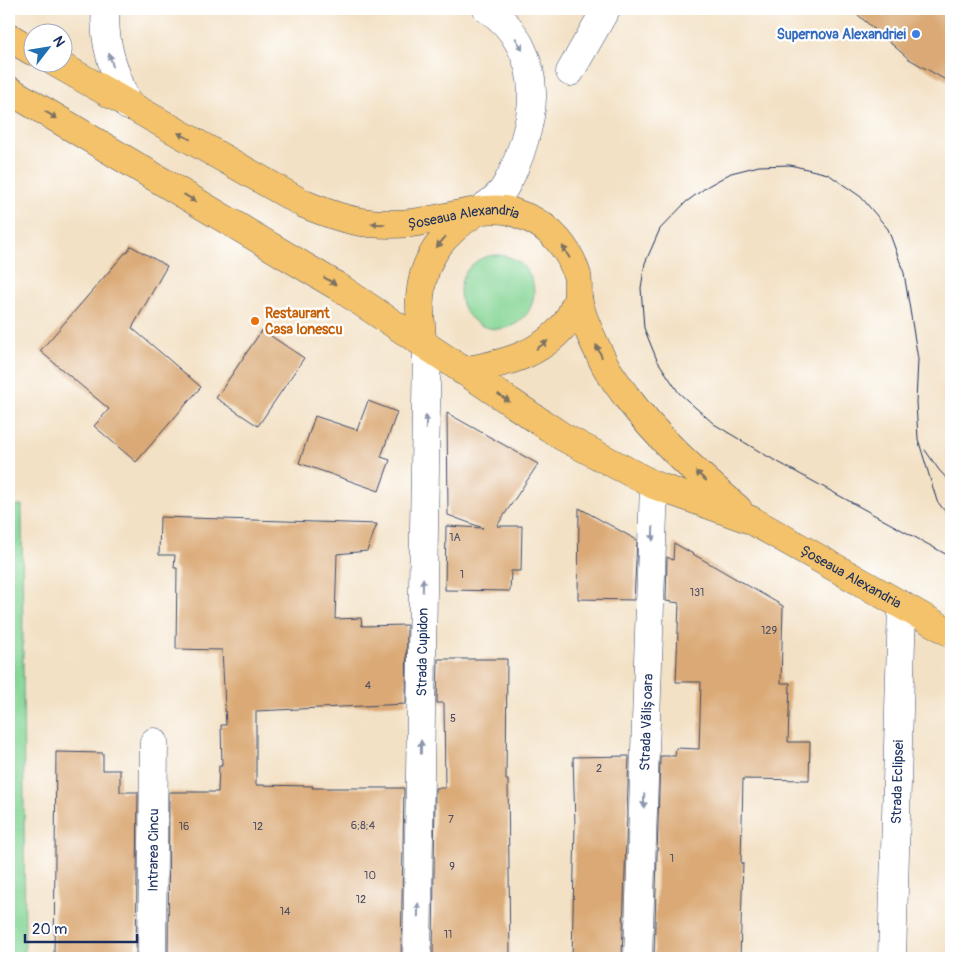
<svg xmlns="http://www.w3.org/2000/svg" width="960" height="967" font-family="Pangolin,sans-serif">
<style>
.green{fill:#85d595;stroke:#50827a}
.building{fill:#daa974}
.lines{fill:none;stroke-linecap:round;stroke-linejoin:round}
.pedestrian-casing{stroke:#3b4a6d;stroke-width:29}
.minor-casing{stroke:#3b4a6d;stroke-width:29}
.primary-casing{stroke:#3b4a6d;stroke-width:29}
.pedestrian{stroke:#fff;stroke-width:28}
.minor{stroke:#fff;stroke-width:28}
.primary{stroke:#f3c26a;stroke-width:28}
.tram{stroke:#1b2f5e;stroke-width:1}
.oneway{fill:#8d97ae}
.oneway2{fill:#7c7163}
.shop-dot{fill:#3f7fe0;stroke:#fff;stroke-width:2}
.food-dot{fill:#e8710a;stroke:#fff;stroke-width:2}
.labels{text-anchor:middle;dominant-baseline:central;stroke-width:4.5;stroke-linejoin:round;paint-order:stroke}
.number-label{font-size:11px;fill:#4b4e64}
.shop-label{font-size:14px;font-weight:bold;fill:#366cbe;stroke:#fff;text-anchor:end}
.street-label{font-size:14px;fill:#1b2f5e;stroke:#fff}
.food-label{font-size:14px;font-weight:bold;fill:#c56008;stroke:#fff;text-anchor:start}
</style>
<rect width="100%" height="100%" fill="#fff"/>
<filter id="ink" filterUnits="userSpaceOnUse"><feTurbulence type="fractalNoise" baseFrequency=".02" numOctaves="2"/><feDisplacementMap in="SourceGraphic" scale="10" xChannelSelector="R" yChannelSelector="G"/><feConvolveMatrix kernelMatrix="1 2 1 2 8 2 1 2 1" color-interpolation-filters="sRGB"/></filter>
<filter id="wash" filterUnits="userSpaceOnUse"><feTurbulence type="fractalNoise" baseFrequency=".0096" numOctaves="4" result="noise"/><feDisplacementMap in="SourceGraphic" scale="20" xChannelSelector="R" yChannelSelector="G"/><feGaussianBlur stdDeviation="1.12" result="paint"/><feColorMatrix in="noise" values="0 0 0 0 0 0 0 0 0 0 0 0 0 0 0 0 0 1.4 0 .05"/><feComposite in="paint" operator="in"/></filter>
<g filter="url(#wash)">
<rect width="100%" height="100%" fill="#f3e1c5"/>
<path class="green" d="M460 292a37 37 0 1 1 74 0a37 37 0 1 1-74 0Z
M22 505 25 958H9V506Z"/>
<g id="blocks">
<path class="building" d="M851 9H951V83L909 59Z
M131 246 167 266 132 328 201 387 136 462 94 426 109 409 40 351 125 253H127Z
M262 330 304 358 258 426 216 398Z
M368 401 397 412 381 457 390 460 379 491 299 463 315 416 357 430Z
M447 413 538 464 497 526H522L521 571H511L510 591 445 590 446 526 483 528 448 515Z
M579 508 637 540 634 600 578 599Z
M160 517 377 524 367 551 337 554 335 619 361 618 362 626 407 625 406 704 256 711V785L313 786 312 788H404L401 958H168L169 792H218L219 766H222L221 725H226L222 650 176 649 177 568H174L175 555H159Z
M674 543 783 606 781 683H790L788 742H810L809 780 743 779 741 864 743 863 740 958H654L660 756H675L676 748 699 749 701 682H676L679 603 666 601 667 557 673 560Z
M438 659H507L506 780H508L510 958H433L435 788H445L444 703H437Z
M56 752 103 753V770H120V792H138L136 958H54Z
M629 756 622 958H572L575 824 573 757Z"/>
</g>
</g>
<g filter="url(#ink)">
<use href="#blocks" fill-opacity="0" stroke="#3b4a6d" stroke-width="1"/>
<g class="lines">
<defs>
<path id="pedestrian" d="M570 72 606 9"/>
<g id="minor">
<path d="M106 9C102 44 116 74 128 106"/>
<path d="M478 211C488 204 500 197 506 185 519 163 533 119 532 93 532 61 515 25 487 9"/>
<path id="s1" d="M152 958 154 742"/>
<path id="s2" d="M417 958 427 346"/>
<path id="s3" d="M638 958 654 485"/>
<path id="s4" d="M892 958 902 605"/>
</g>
<g id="primary">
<path d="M9 37 32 51"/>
<path id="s5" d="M54 62 304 204C343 220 368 227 411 223 442 220 474 207 505 210 512 211 520 215 526 217 551 227 570 250 577 275 579 283 577 291 578 298 581 317 596 347 605 365 611 376 619 386 626 396 658 439 698 474 738 509"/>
<path id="s6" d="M9 90 337 286 563 437 654 485 751 520 951 633"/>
<path d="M422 343C422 328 419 312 420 297 423 257 443 234 475 213"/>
<path d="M463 371C502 364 540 356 566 323 571 316 574 306 578 298"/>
</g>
</defs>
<use href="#pedestrian" class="pedestrian-casing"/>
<use href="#minor" class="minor-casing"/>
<use href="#primary" class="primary-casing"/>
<use href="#pedestrian" class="pedestrian"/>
<use href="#minor" class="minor"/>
<use href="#primary" class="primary"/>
<path class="tram" d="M925 450 939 470 951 483
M951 519 937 501 918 439 916 402 918 359 904 273 888 229 861 197 828 174 790 165 759 166 731 173 708 186 686 202 660 229 645 263 641 288 644 328 657 360 679 393 714 424 767 456 951 557"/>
</g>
<defs><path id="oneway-solid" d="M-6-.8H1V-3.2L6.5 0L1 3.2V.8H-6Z" transform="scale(1.25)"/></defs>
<g class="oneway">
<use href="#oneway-solid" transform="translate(519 44) rotate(60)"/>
<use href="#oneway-solid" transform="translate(111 60) rotate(-107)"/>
<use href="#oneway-solid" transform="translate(426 422) rotate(-89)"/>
<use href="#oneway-solid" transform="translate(653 534) rotate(92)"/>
<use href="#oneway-solid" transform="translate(423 585) rotate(-89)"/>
<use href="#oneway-solid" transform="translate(421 747) rotate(-89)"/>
<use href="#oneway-solid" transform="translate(644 801) rotate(92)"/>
<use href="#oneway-solid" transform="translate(418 910) rotate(-89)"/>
</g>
<g class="oneway2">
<use href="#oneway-solid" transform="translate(51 115) rotate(31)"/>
<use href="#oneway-solid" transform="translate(184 136) rotate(-152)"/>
<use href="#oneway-solid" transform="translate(190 198) rotate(31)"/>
<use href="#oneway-solid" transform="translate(378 224) rotate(-179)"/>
<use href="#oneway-solid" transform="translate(441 242) rotate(130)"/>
<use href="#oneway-solid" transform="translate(566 252) rotate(-121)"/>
<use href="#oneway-solid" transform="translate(330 281) rotate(31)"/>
<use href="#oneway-solid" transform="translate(542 345) rotate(-35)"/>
<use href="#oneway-solid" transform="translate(599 351) rotate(-115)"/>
<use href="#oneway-solid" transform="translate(504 398) rotate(33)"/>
<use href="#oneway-solid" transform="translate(701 476) rotate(-138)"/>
</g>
</g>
<circle class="shop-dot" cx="916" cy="34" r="5"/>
<circle class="food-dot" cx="255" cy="321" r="5"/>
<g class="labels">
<g class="number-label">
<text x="455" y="537">1A</text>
<text x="462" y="574">1</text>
<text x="697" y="592">131</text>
<text x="769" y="630">129</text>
<text x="368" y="685">4</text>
<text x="453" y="718">5</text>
<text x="599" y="768">2</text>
<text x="451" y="819">7</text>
<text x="363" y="825">6;8;4</text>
<text x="184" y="826">16</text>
<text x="258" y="826">12</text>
<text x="672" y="858">1</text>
<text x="452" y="866">9</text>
<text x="370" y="875">10</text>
<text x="361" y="899">12</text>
<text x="285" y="911">14</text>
<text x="448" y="934">11</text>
</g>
<g class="shop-label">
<text x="906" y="34">Supernova Alexandriei</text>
</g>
<g class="street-label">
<text stroke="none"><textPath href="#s5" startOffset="451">Șoseaua Alexandria</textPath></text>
<text stroke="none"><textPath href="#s6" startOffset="975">Șoseaua Alexandria</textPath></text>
<text stroke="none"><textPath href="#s2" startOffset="306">Strada Cupidon</textPath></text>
<text stroke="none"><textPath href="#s3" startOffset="236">Strada Vălișoara</textPath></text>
<text stroke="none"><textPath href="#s4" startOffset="176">Strada Eclipsei</textPath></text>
<text stroke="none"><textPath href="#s1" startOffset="108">Intrarea Cincu</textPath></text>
</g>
<g class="food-label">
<text x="265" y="313">Restaurant<tspan x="265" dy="16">Casa Ionescu</tspan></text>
</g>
</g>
<rect width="960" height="967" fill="none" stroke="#fff" stroke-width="30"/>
<g transform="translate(48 48) rotate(59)"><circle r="24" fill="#ffffff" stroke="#a4acbf"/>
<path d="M0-4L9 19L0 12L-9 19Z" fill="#1f6fb2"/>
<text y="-8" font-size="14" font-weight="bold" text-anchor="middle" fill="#1b2f5e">N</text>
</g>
<path d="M25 934v8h112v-8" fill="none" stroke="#1b2f5e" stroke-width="2.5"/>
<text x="32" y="934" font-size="15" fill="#1b2f5e" stroke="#ffffff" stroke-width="4" paint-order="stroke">20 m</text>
</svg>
